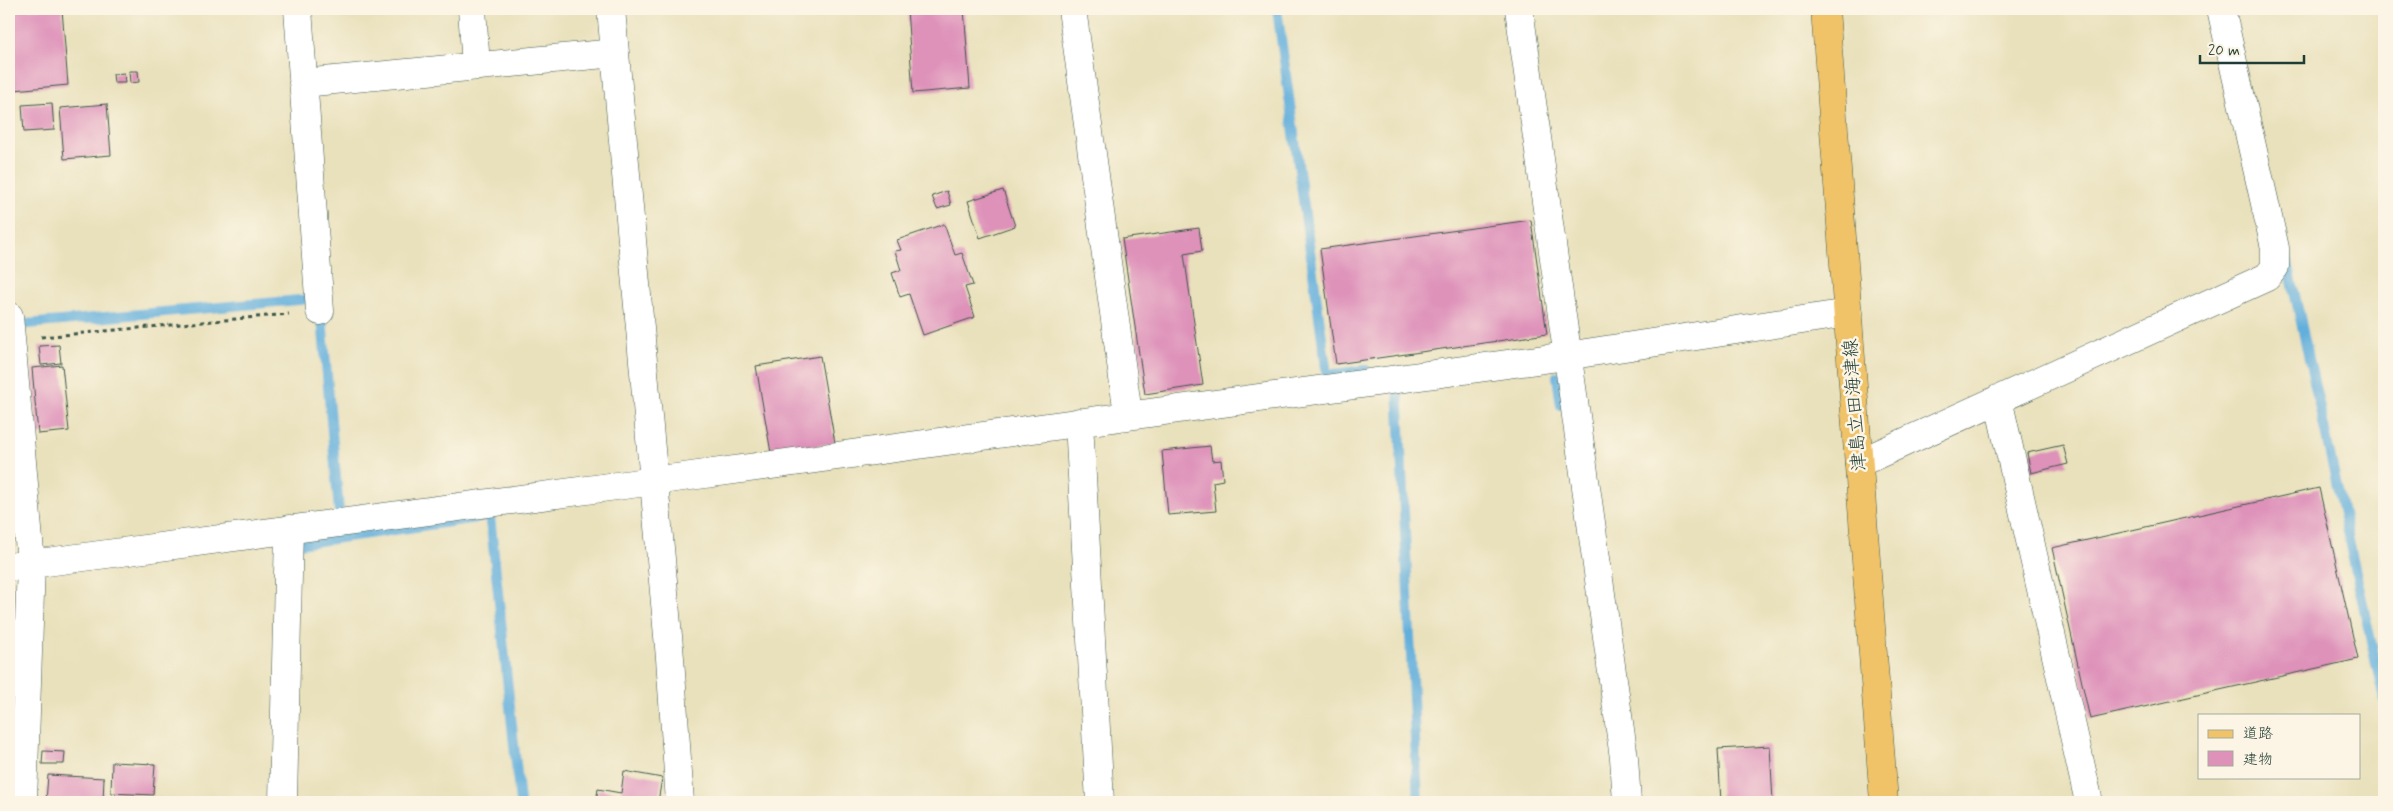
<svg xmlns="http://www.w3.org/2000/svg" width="2393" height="811" font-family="Mynerve,'Klee One',sans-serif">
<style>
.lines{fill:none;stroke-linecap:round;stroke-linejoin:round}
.stream{stroke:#62afdc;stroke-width:10}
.building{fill:#de91b9}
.minor-casing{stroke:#3d5648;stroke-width:29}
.major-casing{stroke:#3d5648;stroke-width:29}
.path{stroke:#3d5648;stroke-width:3;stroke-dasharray:4 4;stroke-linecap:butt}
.minor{stroke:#fff;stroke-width:28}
.major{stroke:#f1c369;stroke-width:28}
.labels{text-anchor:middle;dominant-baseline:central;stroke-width:5;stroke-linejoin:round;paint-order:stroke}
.street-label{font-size:19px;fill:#1f3d34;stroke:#fcf5e5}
</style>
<rect width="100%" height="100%" fill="#fcf5e5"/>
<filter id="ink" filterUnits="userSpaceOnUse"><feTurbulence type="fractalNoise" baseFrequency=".02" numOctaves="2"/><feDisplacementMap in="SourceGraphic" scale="10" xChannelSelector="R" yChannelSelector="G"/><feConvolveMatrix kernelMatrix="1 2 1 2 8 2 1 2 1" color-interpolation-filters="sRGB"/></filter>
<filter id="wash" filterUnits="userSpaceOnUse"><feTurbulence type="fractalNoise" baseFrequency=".0096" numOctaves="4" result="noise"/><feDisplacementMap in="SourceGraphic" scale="20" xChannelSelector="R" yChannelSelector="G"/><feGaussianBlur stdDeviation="1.12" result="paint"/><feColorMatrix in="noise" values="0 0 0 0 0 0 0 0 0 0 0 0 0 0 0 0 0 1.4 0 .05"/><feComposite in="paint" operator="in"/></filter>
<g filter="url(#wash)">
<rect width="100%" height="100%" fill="#e9e1bc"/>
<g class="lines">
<path class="stream" d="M1277 9 1327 375 1366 370
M2286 254 2384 700
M322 319 339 511
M27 324 311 299V293
M1557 376 1561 405
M1398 387 1418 802
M299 544 490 516 520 802"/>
</g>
<g id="blocks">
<path class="building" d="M9 9H62L68 85 14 90Z
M907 9H964L970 88 913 93Z
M129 71H138L139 82 130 83Z
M124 73 125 83H114L113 74Z
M52 103 54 130 24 132 22 105Z
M107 104 111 155 64 159 60 108Z
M1003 190 1015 226 980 238 968 201Z
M947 191 951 205 937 209 932 196Z
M1531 220 1547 334 1336 364 1320 249Z
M944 224 955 255 962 253 973 285 965 287 975 317 923 335 909 294 900 297 892 273 901 270 895 251 901 250 897 240Z
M1199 228 1202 251 1184 254 1203 385 1145 394 1122 239Z
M59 345 61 363 41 365 39 346Z
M820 356 835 443 771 453 756 366Z
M62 365 69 431 38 434 32 368Z
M2063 445 2068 464 2031 473 2027 453Z
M1210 446 1212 461 1221 460 1223 480 1213 482 1216 511 1168 515 1162 451Z
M2319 488 2358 659 2090 719 2052 548Z
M1770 746 1773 802H1721L1718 749Z
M43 751 65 752 64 764H42Z
M112 762 155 764 153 795 111 793Z
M624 771 662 778 658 802H596L598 789 621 793Z
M48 775 104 778 103 802H46Z"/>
</g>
</g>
<g filter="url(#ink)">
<use href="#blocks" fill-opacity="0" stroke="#3d5648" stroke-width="1"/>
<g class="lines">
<defs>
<path id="minor" d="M298 9 320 311
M472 9 476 66
M611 9 670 658 680 802
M1072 9 1128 414
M1519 9 1624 758 1627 802
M303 83 615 53
M9 316 31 563 23 802
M1998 399 2089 802
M1079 422 1100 802
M1859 463 2267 277 2275 267V248L2221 9
M9 567 654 481 1566 356 1848 313
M283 802 289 529"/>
<path id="major" d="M1825 9 1884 802"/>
</defs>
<use href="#minor" class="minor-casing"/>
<use href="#major" class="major-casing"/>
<path class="path" d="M41 337 289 314"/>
<use href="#minor" class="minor"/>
<use href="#major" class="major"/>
</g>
</g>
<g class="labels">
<g class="street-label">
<text transform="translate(1855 405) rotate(-94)">津島立田海津線</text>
</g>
</g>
<rect width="2393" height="811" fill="none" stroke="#fcf5e5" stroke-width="30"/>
<rect x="2198" y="714" width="162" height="65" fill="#fcf5e5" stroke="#a4ab9e"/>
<rect x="2208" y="730" width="25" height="8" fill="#f1c369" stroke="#a4ab9e"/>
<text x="2243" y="738" font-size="15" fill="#1f3d34">道路</text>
<rect x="2208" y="751" width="25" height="15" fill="#de91b9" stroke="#a4ab9e"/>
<text x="2243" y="764" font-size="15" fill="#1f3d34">建物</text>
<path d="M2200 55v8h104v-8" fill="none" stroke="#1f3d34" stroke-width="2.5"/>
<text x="2208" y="55" font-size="15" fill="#1f3d34" stroke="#fcf5e5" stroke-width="4" paint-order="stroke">20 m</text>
</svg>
